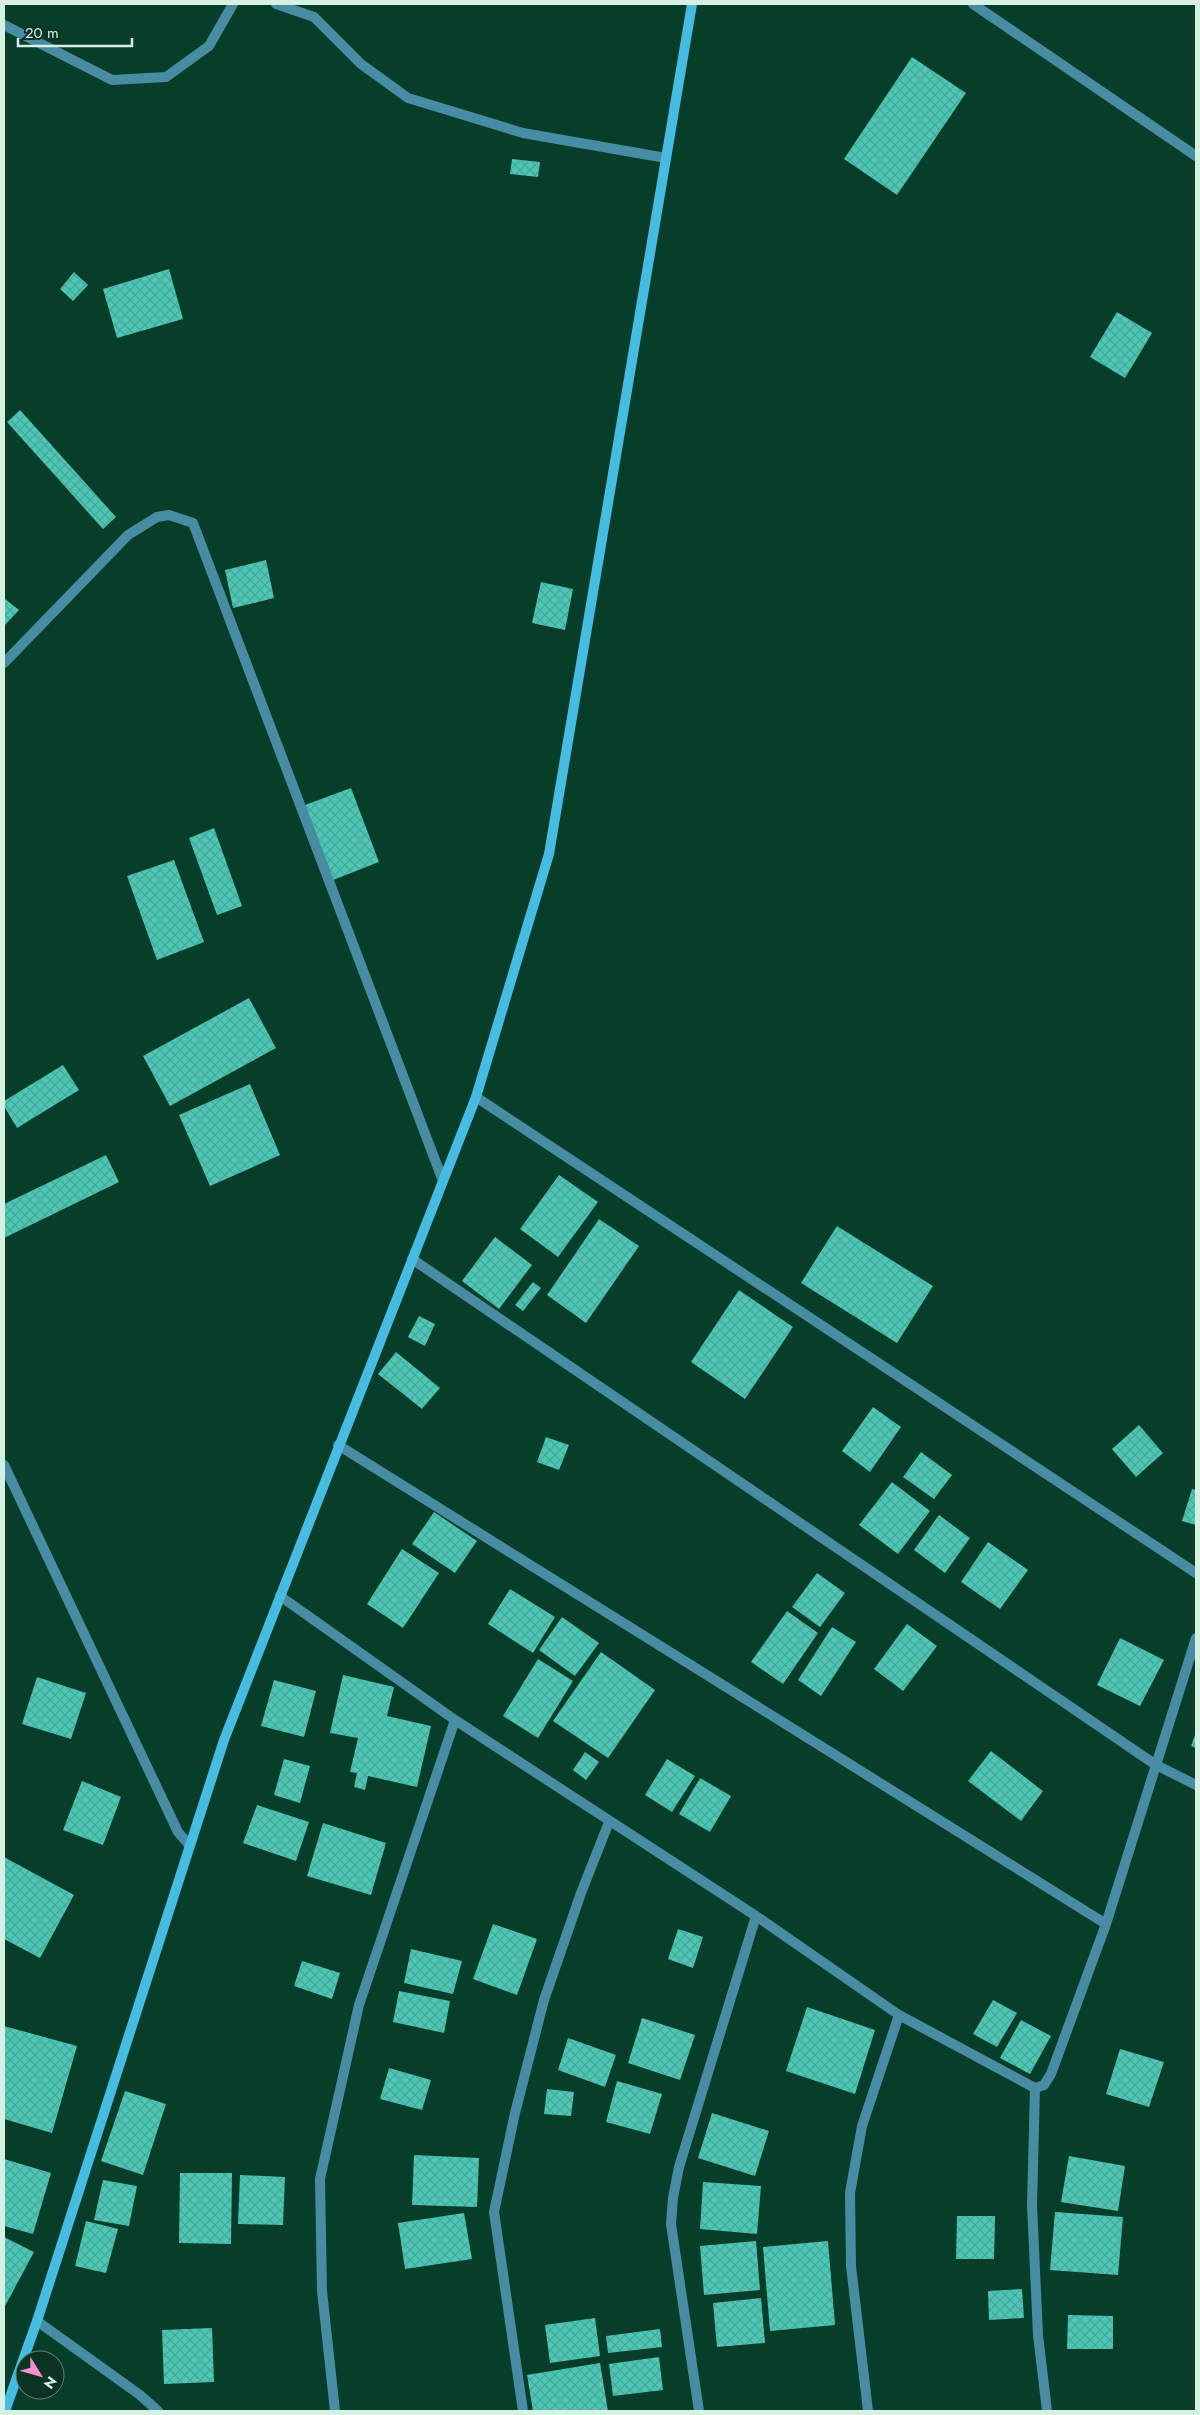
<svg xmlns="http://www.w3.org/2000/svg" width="1200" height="2415" font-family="Jost,sans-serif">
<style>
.building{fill:url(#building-cross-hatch)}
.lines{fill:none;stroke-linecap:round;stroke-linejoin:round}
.street{stroke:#488ca3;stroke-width:10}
.secondary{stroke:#47bce2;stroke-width:10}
</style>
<defs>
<pattern id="building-cross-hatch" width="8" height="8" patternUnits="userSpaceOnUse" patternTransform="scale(1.25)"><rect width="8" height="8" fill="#4cc7b6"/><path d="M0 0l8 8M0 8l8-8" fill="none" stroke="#49a79a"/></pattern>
</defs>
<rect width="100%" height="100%" fill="#073e2a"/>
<path class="building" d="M912 57 966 93 897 195 844 159Z
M512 159 540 162 538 177 510 174Z
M169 269 183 319 117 338 103 289Z
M74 272 88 285 73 301 60 289Z
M1117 312 1152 333 1125 378 1090 357Z
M20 410 116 517 103 529 7 422Z
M266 560 274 598 233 608 225 570Z
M541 582 573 589 565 630 532 623Z
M4 598 19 610 5 625 4 624Z
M351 788 379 862 333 880 305 805Z
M214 828 242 906 217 915 189 838Z
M174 860 204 942 157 960 127 876Z
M249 998 276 1048 170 1106 143 1056Z
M63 1065 79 1090 17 1128 4 1106V1101Z
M250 1084 280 1155 210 1186 179 1115Z
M106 1155 119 1182 4 1238V1204Z
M559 1175 598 1202 558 1257 520 1229Z
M599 1219 639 1246 586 1323 547 1295Z
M837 1226 933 1286 897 1343 801 1283Z
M495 1237 532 1265 499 1309 462 1281Z
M533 1282 541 1288 523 1311 515 1305Z
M739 1290 793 1327 745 1399 691 1362Z
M419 1316 435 1324 425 1346 408 1337Z
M396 1352 440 1388 422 1409 378 1374Z
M873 1407 901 1427 870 1472 842 1451Z
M1139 1425 1163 1453 1136 1477 1112 1449Z
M546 1437 569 1445 559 1470 537 1462Z
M921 1452 952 1475 934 1499 903 1477Z
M892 1482 930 1511 898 1554 859 1525Z
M1192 1489 1196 1490V1525L1182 1521Z
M434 1512 477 1541 455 1573 412 1544Z
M939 1515 970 1538 945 1573 914 1550Z
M988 1542 1028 1570 1000 1609 961 1582Z
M402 1549 439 1573 403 1628 367 1604Z
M817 1573 845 1593 820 1627 792 1607Z
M510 1589 555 1617 533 1653 488 1624Z
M787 1611 818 1633 783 1684 751 1662Z
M562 1617 599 1643 575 1676 539 1650Z
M907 1624 937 1646 903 1691 874 1669Z
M832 1627 856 1642 821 1696 798 1680Z
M1120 1638 1164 1660 1140 1706 1097 1685Z
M601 1652 655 1690 608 1758 553 1721Z
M538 1659 573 1681 538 1738 503 1716Z
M343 1675 394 1687 387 1716 431 1726 417 1787 368 1776 365 1790 354 1787 357 1773 350 1772 358 1738 330 1733Z
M37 1677 86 1693 71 1739 22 1724Z
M274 1680 316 1691 304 1737 261 1726Z
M1196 1732V1748L1191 1746Z
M991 1751 1043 1791 1021 1821 968 1781Z
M585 1752 599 1762 586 1780 573 1770Z
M284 1759 310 1766 300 1803 274 1795Z
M667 1759 695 1776 672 1812 645 1795Z
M700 1778 731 1796 710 1832 679 1814Z
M82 1781 121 1797 103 1845 63 1830Z
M257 1805 309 1822 296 1861 243 1843Z
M323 1823 386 1843 371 1895 307 1876Z
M4 1857 74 1895 40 1958 4 1939Z
M493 1924 537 1939 517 1995 473 1979Z
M678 1929 703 1937 693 1968 668 1959Z
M411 1949 462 1961 453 1994 404 1983Z
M302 1961 340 1973 332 1999 294 1986Z
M399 1991 450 2001 444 2033 393 2022Z
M993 2000 1017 2013 997 2047 973 2034Z
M807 2007 875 2030 855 2094 786 2071Z
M642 2018 695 2035 680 2080 628 2063Z
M1021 2020 1051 2036 1030 2074 1000 2058Z
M4 2026 77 2046 52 2133 4 2119Z
M568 2038 616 2055 605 2087 558 2070Z
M1120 2049 1164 2062 1149 2107 1106 2094Z
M389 2068 431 2080 422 2110 380 2099Z
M617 2081 662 2094 650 2134 606 2122Z
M547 2089 574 2092 571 2116 544 2114Z
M125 2091 166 2104 143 2175 101 2161Z
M712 2113 769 2131 755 2176 698 2158Z
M414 2155 479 2158 477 2207 412 2205Z
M1069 2156 1125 2166 1118 2211 1061 2202Z
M4 2159 51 2173 33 2234 4 2226Z
M180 2173H232L231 2244 179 2243Z
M240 2175 285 2177 283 2225 238 2224Z
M103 2180 137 2186 129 2226 94 2220Z
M703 2182 761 2186 757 2234 700 2229Z
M1055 2212 1123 2217 1118 2275 1050 2270Z
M464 2213 472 2259 405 2269 398 2223Z
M957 2216H995L994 2259H956Z
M86 2221 118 2229 106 2273 75 2266Z
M4 2237 34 2252 4 2308Z
M756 2241 760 2290 704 2295 700 2246Z
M828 2241 835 2325 770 2331 763 2247Z
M1022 2289 1024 2318 989 2320 988 2291Z
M761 2298 765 2343 717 2347 713 2303Z
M1068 2315 1113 2316V2349H1067Z
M595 2318 600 2356 550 2363 545 2325Z
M212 2328 214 2382 164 2384 162 2330Z
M660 2329 662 2347 608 2353 606 2336Z
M659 2357 663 2390 613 2396 609 2364Z
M600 2363 608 2411H533L527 2375Z"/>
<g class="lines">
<path class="street" d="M276 4 314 17 361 64 408 98 523 133 666 158
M973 4 1196 156
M4 25 112 80 166 77 209 46 233 4
M4 663 128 535 157 517 169 515 193 523 443 1181
M476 1097 1196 1573
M412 1259 1156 1765 1196 1785
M338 1445 1106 1924
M4 1465 178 1832 190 1846
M280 1596 455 1720 756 1916 899 2015 1035 2088 1044 2085 1051 2074 1106 1924 1196 1638
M1035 2088 1032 2205 1038 2335 1047 2411
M37 2321 140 2395 158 2411
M335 2411 322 2291 320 2179 359 2005 455 1720
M523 2411 494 2212 515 2113 544 2000 581 1893 609 1822
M699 2411 671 2224 673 2198 679 2167 756 1916
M868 2411 851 2266 850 2193 862 2126 899 2015"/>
<path class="secondary" d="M5 2411 37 2321 224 1740 476 1097 549 854 692 4"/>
</g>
<rect width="1200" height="2415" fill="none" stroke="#d6f0e2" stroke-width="10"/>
<g transform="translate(40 2375) rotate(127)"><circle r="24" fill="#0b3222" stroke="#5c7e6f"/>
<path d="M0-4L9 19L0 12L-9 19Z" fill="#f690d0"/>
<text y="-8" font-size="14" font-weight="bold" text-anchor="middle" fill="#d6f0e2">N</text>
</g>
<path d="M18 38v8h114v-8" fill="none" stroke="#d6f0e2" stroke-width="2.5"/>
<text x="25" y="38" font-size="15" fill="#d6f0e2" stroke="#0b3222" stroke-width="4" paint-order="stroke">20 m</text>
</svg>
